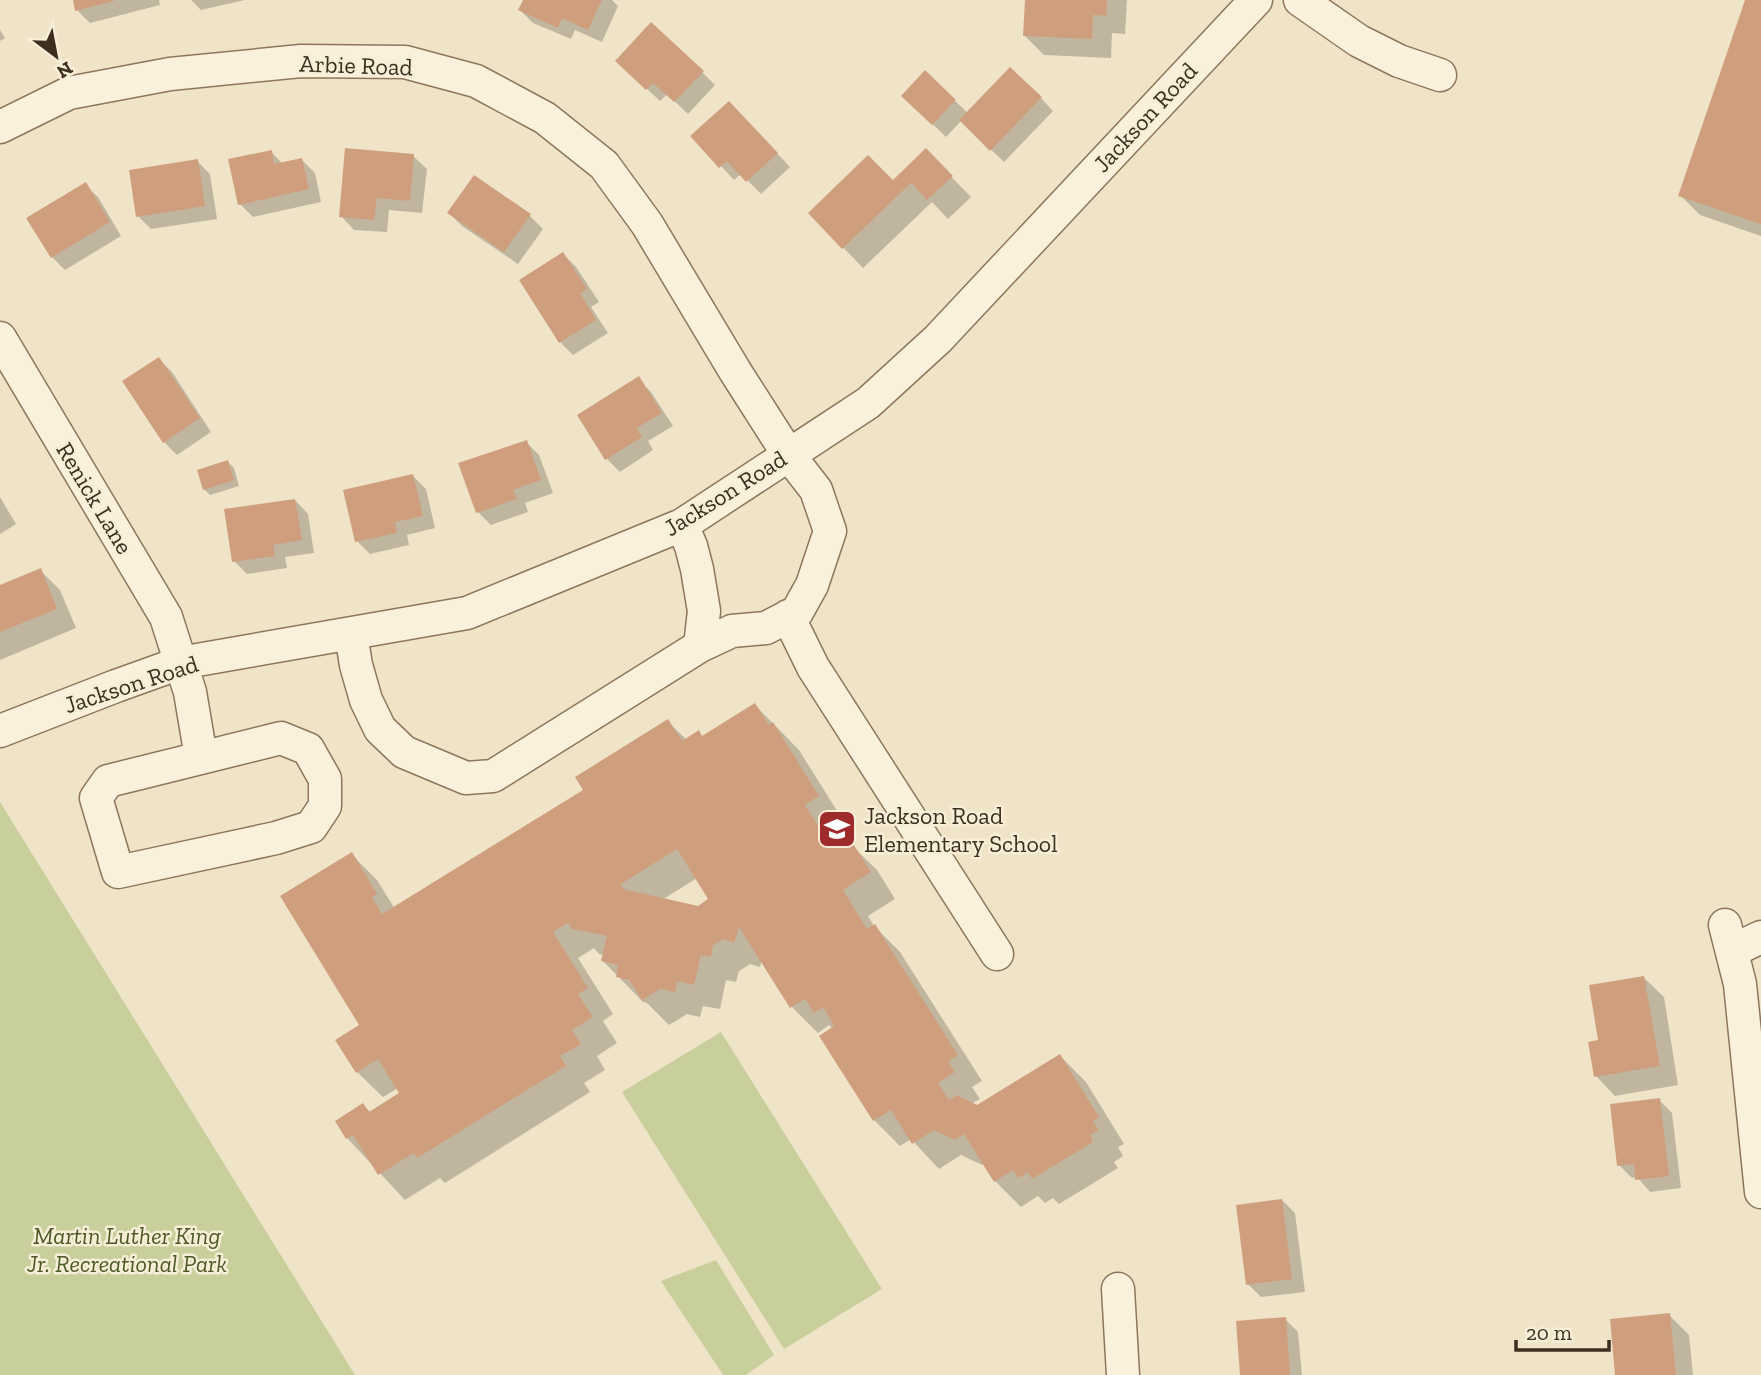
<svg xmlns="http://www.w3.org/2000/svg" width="1761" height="1375" font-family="'Zilla Slab',serif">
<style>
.green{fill:#c9cf9b}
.shadow{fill:#0003;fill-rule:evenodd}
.building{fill:#cf9f7d;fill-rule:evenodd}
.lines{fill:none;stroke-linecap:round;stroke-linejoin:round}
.minor-casing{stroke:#8d765c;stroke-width:35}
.minor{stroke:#faf1dc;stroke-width:32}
.labels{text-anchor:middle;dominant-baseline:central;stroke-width:5;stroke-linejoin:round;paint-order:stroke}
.street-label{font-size:24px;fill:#3d2e20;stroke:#f7eed8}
.poi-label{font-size:24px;fill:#3d2e20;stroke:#f7eed8;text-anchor:start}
.park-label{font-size:24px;font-style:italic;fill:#4d5a26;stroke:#f7eed8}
</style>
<rect width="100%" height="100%" fill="#f0e4c8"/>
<path class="green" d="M0 802 355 1375H0Z
M721 1032 882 1289 784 1349 622 1092Z
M716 1260 774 1355 746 1375H723L661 1281Z"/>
<path class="shadow" d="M74 0H159L160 5 90 23 77 10Z
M191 0H245L201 10Z
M525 0H612L618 6 602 42 575 30 571 39 533 23 520 10Z
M1026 0H1127L1125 34 1112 33 1111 58 1044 55 1024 35Z
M1747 0H1761V236L1700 215 1680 195Z
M0 30 5 38 0 41Z
M702 72 715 85 688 114 667 94 660 101 630 73Z
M1041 98 1053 111 1004 162 961 121 946 137 916 108 955 101 968 113Z
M742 116 790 167 761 194 741 174 734 180 693 136Z
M926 151 971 197 948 219 932 202 863 268 810 213 893 183Z
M271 152 283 164 302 160 315 173 321 202 253 217 240 204Z
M413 156 427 169 422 213 389 210 387 232 354 230 341 216Z
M197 161 210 174 217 219 151 229 138 216Z
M85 185 98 197 121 236 65 270 52 257Z
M449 213 530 216 543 229 518 264 462 226Z
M563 254 576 267 599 302 591 307 608 333 573 355 560 342Z
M159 359 172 372 211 432 177 455 164 442Z
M638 379 651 392 673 426 648 441 653 450 620 472 607 459Z
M526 442 539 455 553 493 525 503 528 512 491 525 478 512 461 464Z
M228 462 234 468 239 486 210 495 204 489Z
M413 476 426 489 435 528 407 535 409 545 370 554 357 541Z
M0 497 16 524 0 534Z
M295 500 308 514 314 553 285 557 287 568 247 574 234 561Z
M40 570 60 590 76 628 0 660V587Z
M755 705 799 750 844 822 832 830 848 846 851 845 877 870 895 899 868 916 874 926 900 952 982 1081 972 1087 980 1099 971 1104 977 1107 1060 1056 1086 1082 1124 1144 1118 1147 1123 1156 1114 1162 1118 1168 1059 1204 1053 1198 1045 1203 1038 1196 1021 1207 995 1181 984 1163 982 1165 961 1155 939 1169 911 1139 900 1146 874 1120 821 1036 833 1029 829 1025 818 1033 792 1007 762 960 760 967 750 964 739 971 736 982 726 980 720 1009 703 1006 700 1017 687 1014 669 1025 647 1003 643 1002 603 961 604 955 599 954 594 948 578 958 613 1014 603 1021 617 1043 597 1056 605 1070 584 1083 590 1092 445 1183 440 1178 405 1200 347 1138 363 1105 371 1113 402 1094 398 1088 383 1097 357 1072 362 1025 351 854 377 880 395 909 585 791 668 722 687 740 703 737ZM697 878 711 900 698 908 662 900Z
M1644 978 1664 997 1678 1085 1615 1096 1596 1076 1600 1041Z
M1659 1100 1672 1113 1681 1188 1650 1192 1637 1177 1632 1178 1619 1165Z
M1282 1200 1295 1213 1305 1292 1261 1297 1248 1284Z
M1669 1315 1689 1335 1693 1375H1617Z
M1285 1319 1298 1332 1302 1375H1242Z"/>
<path class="building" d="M73 0H114V1L75 11Z
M523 0H602L588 30 562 18 558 28 518 10Z
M1025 0H1107L1106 16 1093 15 1092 39 1023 36Z
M1745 0H1761V224L1678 196Z
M651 22 704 71 674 102 653 83 646 90 615 61Z
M1010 67 1042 97 990 151 959 120Z
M925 70 956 100 932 125 901 96Z
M729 101 778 153 746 182 727 161 719 168 690 136Z
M345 148 414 154 410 201 377 198 374 220 339 217Z
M926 148 953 176 927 200 911 183 842 249 808 213 868 155 893 180Z
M272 150 274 164 302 158 309 189 238 205 228 159Z
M198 159 205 206 136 217 129 170Z
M474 175 531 214 504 252 447 213Z
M86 182 110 222 51 258 26 218Z
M563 252 587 289 580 293 596 320 559 343 519 280Z
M159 357 200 418 163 443 122 381Z
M639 376 662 413 637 428 642 437 605 460 577 415Z
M527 440 541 480 513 490 517 499 476 513 458 463Z
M228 460 234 480 203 490 197 470Z
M413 474 423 516 395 522 397 533 355 542 343 490Z
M295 499 302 540 273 545 275 556 232 562 224 509Z
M41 568 57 609 0 632V585Z
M755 703 769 725 773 722 819 796 805 805 818 826 826 821 842 848 852 842 871 872 843 890 867 929 875 924 958 1055 948 1061 955 1072 938 1083 949 1100 957 1095 977 1105 1060 1054 1099 1117 1093 1121 1099 1130 1090 1135 1093 1142 1032 1179 1028 1172 1018 1178 1013 1170 994 1182 964 1134 955 1140 934 1130 912 1144 891 1110 873 1121 819 1036 834 1026 823 1007 814 1013 805 999 790 1008 739 927 734 943 723 939 713 945 711 957 701 955 694 985 677 981 675 992 660 989 642 1000 629 980 616 977 618 965 601 961 607 936 572 929 568 923 553 932 588 988 578 994 593 1017 572 1030 581 1044 560 1056 566 1066 417 1158 414 1153 378 1175 353 1135 346 1139 335 1121 363 1103 369 1112 399 1093 378 1059 356 1073 335 1040 359 1025 280 896 352 852 377 894 372 897 382 914 583 790 575 777 668 719 682 741 699 730 702 736ZM677 849 708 899 698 906 623 889 621 884Z
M1644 976 1660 1066 1594 1077 1588 1042 1598 1040 1589 985Z
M1660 1098 1669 1176 1635 1180 1634 1164 1617 1166 1610 1104Z
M1282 1199 1292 1279 1246 1285 1236 1205Z
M1670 1313 1676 1375H1615L1610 1319Z
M1286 1317 1290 1375H1240L1236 1321Z"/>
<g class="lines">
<defs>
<path id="minor" d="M1300 0 1359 41 1399 61 1440 75
M0 127 69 93 170 74 301 61 405 62 476 81 545 118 604 165 647 224 735 371 788 454 816 490 830 531 812 585 797 612 766 628 732 631 700 646 493 776 466 778 404 752 380 729 366 700 356 665 351 634
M0 338 166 617 190 692 201 757
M682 525 691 546 697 569 704 611 700 646
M788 616 813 667 997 954
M0 731 116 686 180 663 467 613 682 525 868 403 938 339 1256 0
M281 738 308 749 325 779V806L311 827 276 838 118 872 96 798 108 781Z
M1725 925 1740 984 1761 1192
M1732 951 1761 937
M1118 1289 1123 1375"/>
</defs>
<use href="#minor" class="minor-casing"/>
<use href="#minor" class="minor"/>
</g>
<defs>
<symbol id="school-square" viewBox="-11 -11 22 22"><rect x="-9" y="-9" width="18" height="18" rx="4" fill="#9e2a2b" stroke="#f7eed8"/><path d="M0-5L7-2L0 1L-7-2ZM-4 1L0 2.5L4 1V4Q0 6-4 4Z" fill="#fff"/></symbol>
</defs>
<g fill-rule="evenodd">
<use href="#school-square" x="815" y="807" width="44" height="44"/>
</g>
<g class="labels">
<g class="street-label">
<text transform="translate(356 65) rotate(2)">Arbie Road</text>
<text transform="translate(1145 117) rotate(-47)">Jackson Road</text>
<text transform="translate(725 493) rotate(-32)">Jackson Road</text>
<text transform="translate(95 498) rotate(59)">Renick Lane</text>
<text transform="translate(131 684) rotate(-18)">Jackson Road</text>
</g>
<g class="poi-label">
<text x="864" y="815">Jackson Road<tspan x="864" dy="28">Elementary School</tspan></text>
</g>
<g class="park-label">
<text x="127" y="1235">Martin Luther King<tspan x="127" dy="28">Jr. Recreational Park</tspan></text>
</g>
</g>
<g transform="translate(56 56) rotate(148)" stroke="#f7eed8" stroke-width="5" paint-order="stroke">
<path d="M0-5L12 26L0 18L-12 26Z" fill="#3d2e20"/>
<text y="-10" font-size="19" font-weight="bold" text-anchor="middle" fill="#3d2e20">N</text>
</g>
<path d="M1516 1340v10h93v-10" fill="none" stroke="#3d2e20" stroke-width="3.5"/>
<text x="1526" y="1340" font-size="21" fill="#3d2e20" stroke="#f7eed8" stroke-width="5" paint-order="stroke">20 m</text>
</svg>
